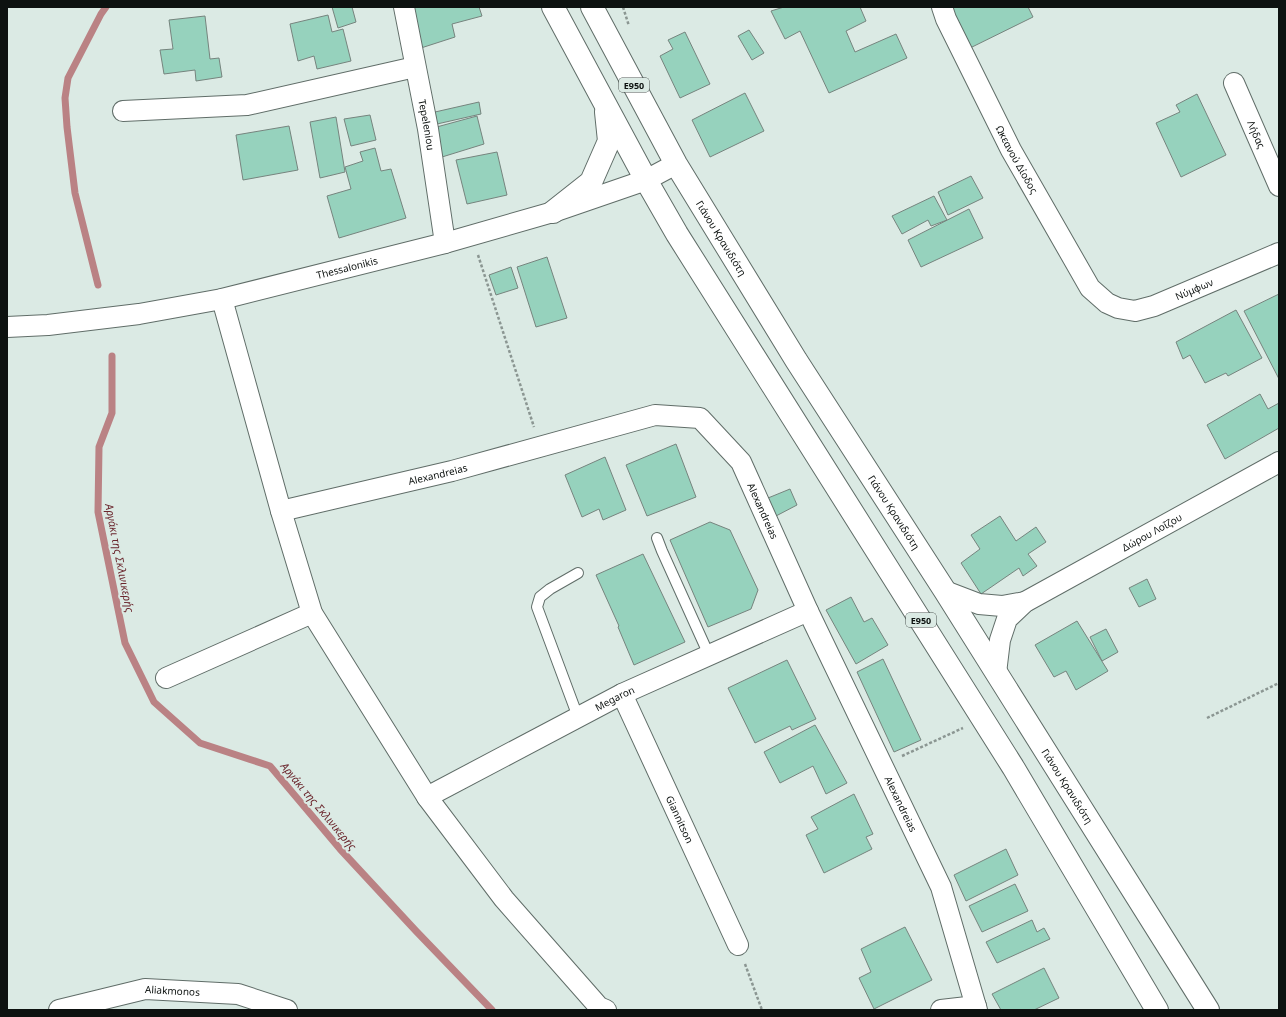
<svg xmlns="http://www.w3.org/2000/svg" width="1286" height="1017" font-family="'Noto Sans',sans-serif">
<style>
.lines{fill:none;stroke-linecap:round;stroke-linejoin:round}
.stream{stroke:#ba8284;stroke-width:7}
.building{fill:#96d2bd;stroke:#76847e}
.service-casing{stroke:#606d68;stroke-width:12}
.minor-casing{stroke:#606d68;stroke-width:22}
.primary-casing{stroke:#606d68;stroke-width:24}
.path{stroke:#8b9692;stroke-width:2.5;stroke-dasharray:3 2;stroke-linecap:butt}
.service{stroke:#fff;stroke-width:10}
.minor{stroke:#fff;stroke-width:20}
.primary{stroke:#fff;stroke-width:22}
.labels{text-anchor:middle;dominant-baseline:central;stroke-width:4;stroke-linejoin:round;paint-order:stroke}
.shield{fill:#dbeae4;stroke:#4b5350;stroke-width:1}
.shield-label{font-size:9px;font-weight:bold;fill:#0d1210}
.street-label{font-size:10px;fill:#0d1210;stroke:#dbeae4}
.water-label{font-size:11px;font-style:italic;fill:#6a252c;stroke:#dbeae4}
</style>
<rect width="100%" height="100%" fill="#dbeae4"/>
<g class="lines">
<path class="stream" d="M98 285 75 193 67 127 65 98 68 78 101 14 106 7
M112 356V413L99 447 98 512 125 643 154 702 200 743 270 766 340 849 416 931 492 1010"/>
</g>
<path class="building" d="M332 7H352L356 22 338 28Z
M410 7H479L482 16 452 24 455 37 421 48Z
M784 7H860L866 21 846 31 855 52 896 34 907 58 829 93 800 31 785 39 771 11Z
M947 7H1028L1033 17 966 50Z
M328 15 332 32 343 29 351 61 317 69 314 56 298 61 290 24Z
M205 16 210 59 219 58 222 77 196 81 195 70 164 74 160 50 173 49 169 20Z
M749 30 764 53 752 60 738 36Z
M685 32 710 84 680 98 660 56 673 49 668 40Z
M745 93 764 131 710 157 692 120Z
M1197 94 1226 155 1181 177 1156 123 1180 112 1176 105Z
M479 102 481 114 437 124 435 112Z
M370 115 376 140 351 146 344 119Z
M477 116 484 144 442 157 433 128Z
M336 117 345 172 320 178 310 122Z
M289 126 298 170 243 180 236 135Z
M375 148 381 171 391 169 406 218 339 238 327 196 351 189 345 167 363 161 360 152Z
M497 152 507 195 467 204 456 160Z
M971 176 983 198 948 215 938 192Z
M934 196 947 220 931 226 928 220 902 234 892 216Z
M969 209 983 238 921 267 908 240Z
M547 257 567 318 536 327 517 267Z
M511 267 518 288 496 295 489 275Z
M1279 294V379L1244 311Z
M1236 310 1262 358 1228 376 1226 373 1205 383 1190 355 1183 359 1176 342Z
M1260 394 1268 409 1279 403V428L1225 459 1207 425Z
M676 444 696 497 647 516 626 465Z
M605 457 626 510 603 520 599 509 582 517 565 475Z
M790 489 797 505 776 516 768 498Z
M1000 516 1016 541 1036 527 1046 542 1028 554 1037 566 1023 576 1019 568 981 594 961 563 980 549 971 535Z
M710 522 730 530 758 590 751 609 708 627 670 540Z
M643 554 685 642 634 665 618 627 619 626 596 575Z
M1147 579 1156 599 1139 607 1129 588Z
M851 597 864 622 872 618 888 645 856 664 826 610Z
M1077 621 1108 671 1076 690 1066 671 1054 677 1035 645Z
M1106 629 1118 652 1102 661 1090 637Z
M883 659 921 740 894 752 857 672Z
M787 660 816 719 792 730 790 726 755 743 728 688Z
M815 725 847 783 826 794 813 766 780 783 764 752Z
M854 794 873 834 866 837 872 849 824 873 806 835 818 829 811 817Z
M1006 849 1018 875 966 901 954 875Z
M1015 884 1028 911 982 932 969 906Z
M1032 920 1037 932 1044 928 1050 939 997 963 986 942Z
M905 927 932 980 874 1009 859 978 871 972 861 949Z
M1044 968 1059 998 1034 1010H1001L992 994Z"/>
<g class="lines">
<defs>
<path id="service" d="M657 538 662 551 709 655
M578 573 550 589 540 597 537 607 578 717"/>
<g id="minor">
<path id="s1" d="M404 7 428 129 445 243"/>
<path id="s2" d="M942 7 946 19 1011 150 1090 288 1107 303 1118 308 1135 311 1154 306 1279 253"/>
<path id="s3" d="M1234 83 1279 186"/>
<path d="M123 111 247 105 415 67"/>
<path d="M222 299 281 511 312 613 427 797 504 899 599 1007 606 1010"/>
<path id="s4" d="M7 327 48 325 139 314 222 299 445 243 553 212 646 180 676 164"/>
<path id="s5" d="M281 511 452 471 655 415 700 418 741 462 808 611 941 887 977 1010"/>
<path d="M945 591 979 604 1002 606 1025 602"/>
<path id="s6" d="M996 673 1000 640 1007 619 1025 602 1279 462"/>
<path d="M166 678 312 613"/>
<path id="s7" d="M622 694 738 945"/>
<path id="s8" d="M427 797 622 694 808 611"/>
<path id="s9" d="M59 1010 145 989 238 994 287 1010"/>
<path d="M941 1010 976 1006"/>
</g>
<g id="primary">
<path d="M553 7 646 180 677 234 1013 767 1157 1010"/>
<path id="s10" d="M592 7 676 164 796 360 945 591 1208 1010"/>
<path d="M553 212 591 182 609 141 606 112"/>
</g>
</defs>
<use href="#service" class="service-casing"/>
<use href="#minor" class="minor-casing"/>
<use href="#primary" class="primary-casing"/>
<path class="path" d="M623 7 629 26
M478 255 534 427
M1207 718 1279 683
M902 756 963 728
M745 964 762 1010"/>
<use href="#service" class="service"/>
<use href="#minor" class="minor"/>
<use href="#primary" class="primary"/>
</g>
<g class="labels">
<g class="shield">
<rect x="619" y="78" width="30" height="14" rx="3"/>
<rect x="906" y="613" width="30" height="14" rx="3"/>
</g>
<g class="shield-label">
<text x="634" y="85">E950</text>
<text x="921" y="620">E950</text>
</g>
<g class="street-label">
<text stroke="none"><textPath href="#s1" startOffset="120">Tepeleniou</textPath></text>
<text stroke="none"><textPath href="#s3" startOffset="56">Λήδας</textPath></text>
<text stroke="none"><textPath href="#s2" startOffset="170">Ωκεανού Δίοδος</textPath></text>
<text stroke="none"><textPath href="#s10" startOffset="265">Γιάνου Κρανιδιότη</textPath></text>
<text stroke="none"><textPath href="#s4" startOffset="346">Thessalonikis</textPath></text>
<text stroke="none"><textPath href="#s2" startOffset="433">Νύμφων</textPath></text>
<text stroke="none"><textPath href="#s5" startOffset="161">Alexandreias</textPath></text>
<text stroke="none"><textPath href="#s5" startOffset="545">Alexandreias</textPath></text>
<text stroke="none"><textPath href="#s10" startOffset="589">Γιάνου Κρανιδιότη</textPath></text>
<text stroke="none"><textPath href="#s6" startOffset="225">Δώρου Λοΐζου</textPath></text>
<text stroke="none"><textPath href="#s8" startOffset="212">Megaron</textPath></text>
<text stroke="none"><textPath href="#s10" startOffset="913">Γιάνου Κρανιδιότη</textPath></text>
<text stroke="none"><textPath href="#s5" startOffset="869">Alexandreias</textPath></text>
<text stroke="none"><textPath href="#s7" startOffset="138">Giannitson</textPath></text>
<text stroke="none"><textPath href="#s9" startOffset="116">Aliakmonos</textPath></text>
</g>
<g class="water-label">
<text transform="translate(120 558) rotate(79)">Αργάκι της Σκλινικερής</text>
<text transform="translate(319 806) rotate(50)">Αργάκι της Σκλινικερής</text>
</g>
</g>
<rect width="1286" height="1017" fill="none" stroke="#0d1210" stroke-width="16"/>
</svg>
